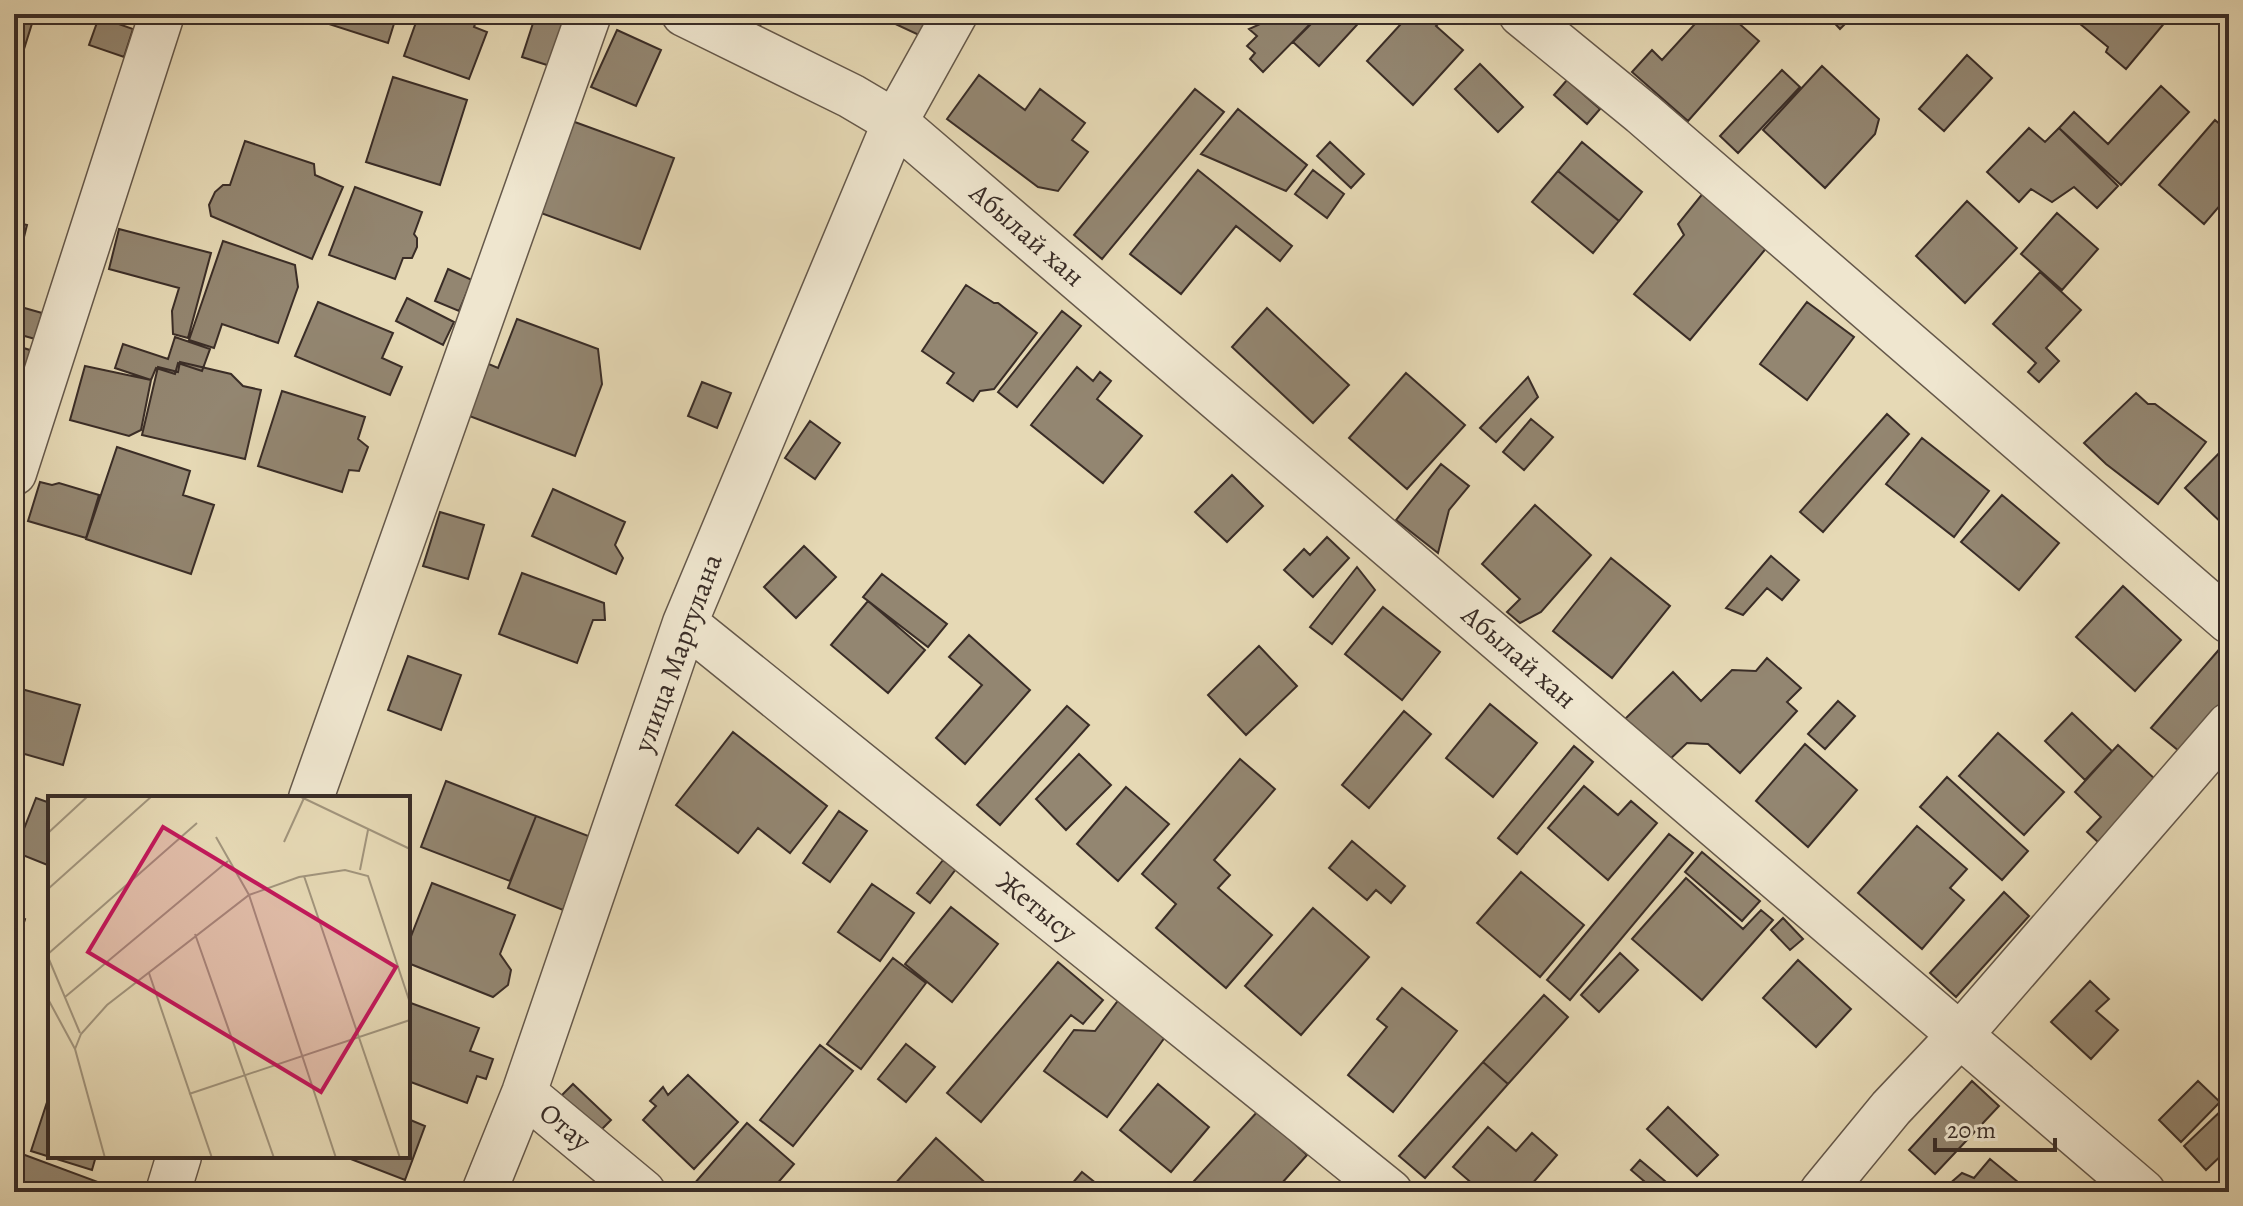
<svg xmlns="http://www.w3.org/2000/svg" width="2243" height="1206" font-family="Alegreya,serif">
<style>
.building{fill:#938671;stroke:#3a2d27;stroke-width:2}
.lines{fill:none;stroke-linecap:round;stroke-linejoin:round}
.minor-casing{stroke:#65584a;stroke-width:47}
.minor{stroke:#efe6cf;stroke-width:44}
.labels{text-anchor:middle;dominant-baseline:central;stroke-width:6;stroke-linejoin:round;paint-order:stroke}
.street-label{font-size:28px;fill:#3a2d27;stroke:#efe6cf}
.inset-road{fill:none;stroke:#a1947c;stroke-width:2}
.view{fill:#c2185b;fill-opacity:0.15;stroke:#c2185b;stroke-width:4}
.inset-edge{fill:none;stroke:#3a2d27;stroke-width:4}
</style>
<rect width="100%" height="100%" fill="#e6d9b5"/>
<filter id="stains"><feTurbulence type="fractalNoise" baseFrequency=".0025" numOctaves="4"/><feColorMatrix values="0 0 0 0 .2 0 0 0 0 .09 0 0 0 0 .02 0 0 0 .5 -.17"/></filter>
<radialGradient id="worn" r=".72"><stop offset=".6" stop-color="#630" stop-opacity="0"/><stop offset="1" stop-color="#630" stop-opacity=".3"/></radialGradient>
<path class="building" d="M14 14H35L24 49 14 64Z
M312 14H397L388 43 310 18Z
M419 14H479L474 27 487 32 469 79 404 56Z
M536 14H566L550 66 522 57Z
M737 14H766L760 26Z
M874 14H931L921 36Z
M1273 14H1310L1315 19 1263 72 1250 59 1255 53 1247 46 1257 36 1249 29 1276 17Z
M1321 14H1367L1319 66 1293 42Z
M1410 14H1430L1440 22 1436 26 1463 50 1413 105 1367 61Z
M1704 14H1722L1734 19 1759 41 1688 121 1632 72 1652 50 1662 60Z
M1826 14H1855L1840 29Z
M2068 14H2172L2126 69 2106 52 2108 47Z
M99 17 133 29 124 57 89 45Z
M617 30 661 50 636 106 591 87Z
M1967 55 1992 78 1944 131 1919 109Z
M1480 64 1523 107 1498 132 1455 89Z
M1822 66 1879 119 1875 134 1825 188 1763 130Z
M1782 70 1800 87 1738 153 1720 136Z
M979 75 1025 110 1040 89 1085 123 1072 140 1088 152 1058 191 1038 187 947 119Z
M393 77 467 100 440 185 366 162Z
M1567 80 1600 109 1587 124 1554 95Z
M2161 86 2189 112 2121 185 2059 128 2074 112 2108 144Z
M1195 89 1224 112 1102 259 1074 235Z
M1238 109 1307 165 1286 191 1201 154Z
M2215 120 2229 132V195L2204 224 2159 185Z
M572 121 674 158 640 249 538 212Z
M2029 128 2045 142 2059 128 2118 186 2097 208 2074 187 2052 202 2031 189 2019 202 1987 172Z
M245 141 314 164 315 175 343 187 312 259 211 216 209 205 215 192 223 185H230Z
M1330 142 1364 174 1351 188 1317 156Z
M1582 142 1642 192 1619 221 1558 171Z
M1198 170 1292 246 1280 261 1236 226 1181 294 1130 254Z
M1313 170 1344 194 1327 218 1295 194Z
M1558 171 1619 221 1593 253 1532 202Z
M355 187 422 212 414 234 417 238V247L412 258H403L395 279 329 255Z
M1704 192 1768 246 1690 340 1634 294 1684 235 1678 224Z
M1967 201 2017 248 1965 303 1916 256Z
M2057 213 2098 249 2062 290 2021 254Z
M14 222 27 225 14 277Z
M119 229 211 253 188 338 173 334 172 311 179 288 109 269Z
M223 241 295 265 298 287 278 343 222 324 214 348 189 340Z
M448 269 472 280 459 311 435 301Z
M2040 272 2081 310 2046 348 2059 361 2039 382 2028 372 2036 363 1993 324Z
M966 285 994 303H998L1037 333 994 389 980 391 973 401 947 383 954 373 922 351Z
M407 298 454 322 443 345 396 321Z
M318 302 393 333 382 358 402 367 390 395 295 356Z
M1807 302 1854 337 1807 400 1760 364Z
M14 305 42 313 35 339 14 333Z
M1267 308 1349 385 1313 423 1232 347Z
M1062 311 1081 326 1017 407 998 392Z
M517 319 598 349 602 384 575 456 464 414 484 362 498 368Z
M175 337 210 349 202 371 178 363 175 374 156 368 151 380 115 368 123 344 168 359Z
M14 345 33 351 25 377 14 373Z
M180 362 231 374 243 386 261 390 245 459 142 435 158 367 178 372Z
M85 366 151 380 141 430 129 436 70 420Z
M1077 367 1093 381 1100 372 1111 381 1097 399 1142 436 1103 483 1031 425Z
M1406 373 1465 425 1407 489 1349 438Z
M1528 377 1538 397 1496 442 1480 428Z
M702 382 731 393 717 428 688 416Z
M282 391 365 417 358 439 368 447 359 471 349 470 342 492 258 466Z
M2136 393 2148 404H2155L2206 442 2158 504 2106 464 2084 443Z
M1887 414 1909 434 1823 532 1800 512Z
M1531 419 1553 437 1524 470 1503 452Z
M810 421 840 443 815 479 785 458Z
M1922 438 1989 491 1954 537 1886 484Z
M2229 443V529H2228L2185 488Z
M117 447 190 471 183 495 214 505 191 574 86 539Z
M1441 464 1469 486 1449 510 1438 553 1396 520Z
M1232 475 1263 506 1227 542 1195 512Z
M40 482 52 485 59 483 99 495 86 538 28 521Z
M553 489 625 522 615 545 623 558 616 574 532 536Z
M2002 495 2059 543 2019 590 1961 542Z
M1535 505 1591 555 1541 612 1520 623 1507 612 1520 599 1482 564Z
M440 512 484 525 468 579 423 566Z
M1327 537 1349 558 1313 597 1284 570 1304 549 1310 555Z
M804 546 836 577 796 618 764 587Z
M1771 556 1799 580 1782 600 1767 588 1743 615 1726 608Z
M1611 558 1670 606 1612 678 1553 631Z
M1357 567 1375 590 1332 644 1310 627Z
M522 573 604 603 605 620H593L577 663 499 634Z
M882 574 947 624 928 647 863 597Z
M2123 586 2181 640 2135 691 2076 637Z
M868 601 925 650 888 693 831 645Z
M1383 607 1440 652 1402 700 1345 654Z
M969 635 1030 690 965 764 936 738 982 685 949 657Z
M2223 645 2229 650V694L2179 751 2151 728Z
M1259 646 1297 686 1246 735 1208 695Z
M408 656 461 675 441 730 388 710Z
M1767 658 1801 688 1787 702 1797 711 1740 773 1708 744 1687 743 1666 763 1624 720 1673 672 1701 701 1732 670 1756 671Z
M14 687 80 705 63 765 14 751Z
M1838 701 1855 716 1825 749 1808 734Z
M1490 704 1537 743 1493 797 1446 758Z
M1067 706 1089 725 1000 825 977 805Z
M1404 711 1431 734 1369 808 1342 785Z
M2072 713 2112 751 2085 780 2045 741Z
M733 732 827 806 790 853 758 828 738 853 676 805Z
M1998 733 2064 792 2024 835 1959 776Z
M1805 744 1857 790 1808 847 1756 801Z
M2118 745 2156 780 2098 842 2087 832 2101 817 2075 792Z
M1574 746 1593 762 1517 854 1498 838Z
M1079 754 1111 785 1066 830 1036 799Z
M1240 759 1275 789 1214 860 1230 875 1218 888 1272 935 1226 988 1156 928 1176 904 1142 874Z
M1947 777 2028 851 2002 880 1920 807Z
M446 781 536 816 510 881 421 847Z
M1584 786 1618 815 1631 801 1657 823 1608 880 1548 828Z
M1126 787 1169 824 1118 881 1077 844Z
M36 798 50 803V866L15 852Z
M839 811 867 831 830 882 803 863Z
M536 816 591 837 563 910 508 888Z
M1917 826 1967 869 1950 888 1964 900 1922 949 1858 893Z
M1669 834 1693 853 1570 1000 1547 980Z
M1352 841 1405 886 1391 903 1376 890 1367 900 1329 868Z
M1702 852 1760 901 1742 921 1685 872Z
M943 860 956 869 930 903 917 893Z
M1521 872 1584 925 1540 977 1477 923Z
M1686 878 1743 929 1761 910 1773 920 1702 1000 1632 939Z
M432 883 515 915 500 954 511 970 508 985 493 997 408 963V944Z
M872 884 914 913 880 961 838 932Z
M2004 892 2029 916 1956 997 1930 973Z
M951 907 998 944 952 1002 905 964Z
M1313 908 1369 957 1301 1035 1245 986Z
M14 915 25 919 14 956Z
M1783 918 1803 939 1790 950 1771 930Z
M1620 953 1638 970 1599 1012 1581 995Z
M893 958 926 983 861 1069 827 1044Z
M1798 960 1851 1009 1816 1047 1763 998Z
M1058 962 1103 1000 1083 1024 1071 1015 981 1122 947 1093Z
M2090 981 2109 999 2096 1011 2118 1030 2091 1059 2051 1022Z
M1402 988 1457 1031 1393 1112 1348 1075 1387 1027 1377 1019Z
M1544 995 1568 1017 1508 1084 1483 1062Z
M1120 998 1168 1033 1107 1117 1044 1071 1074 1030 1095 1031Z
M408 1002 479 1028 470 1051 493 1059 486 1079 477 1076 467 1103 408 1081Z
M906 1044 935 1067 906 1102 878 1079Z
M820 1045 853 1071 793 1146 760 1120Z
M1483 1062 1508 1084 1425 1178 1399 1156Z
M688 1075 738 1122 694 1169 643 1120 656 1106 650 1101 663 1087 668 1095Z
M1972 1081 1999 1106 1935 1174 1909 1150Z
M2198 1081 2220 1102 2181 1142 2159 1120Z
M573 1084 611 1120 597 1134 559 1098Z
M1158 1084 1209 1127 1171 1172 1120 1130Z
M50 1093V1156H96L92 1170 31 1151Z
M1668 1107 1718 1155 1697 1176 1647 1129Z
M2225 1107 2229 1111V1148L2206 1170 2184 1146Z
M1258 1111 1307 1155 1274 1192H1184Z
M408 1119 425 1126 405 1180 343 1156H408Z
M747 1123 794 1164 770 1192H687Z
M1488 1127 1516 1151 1532 1133 1557 1155 1525 1192H1482L1453 1167Z
M936 1138 991 1188 987 1192H902L894 1185Z
M14 1151 106 1185 111 1192H14Z
M1990 1159 2030 1192H1940L1962 1173 1974 1178Z
M1640 1160 1678 1192H1649L1652 1188 1631 1170Z
M1082 1172 1107 1192H1065Z"/>
<g class="lines">
<defs>
<path id="minor" d="M684 14 851 96 895 122 2143 1192
M1521 14 1642 113 2229 621
M14 473 162 14
M685 623 1390 1192
M311 798 589 14
M524 1093 643 1192
M168 1192 179 1156
M484 1192 524 1093 685 623 895 122 955 14
M1822 1192 1891 1108 1960 1035 2229 725"/>
</defs>
<use href="#minor" class="minor-casing"/>
<use href="#minor" class="minor"/>
</g>
<g class="labels">
<g class="street-label">
<text transform="translate(1027 235) rotate(41)">Абылай хан</text>
<text transform="translate(678 653) rotate(-70)">улица Маргулана</text>
<text transform="translate(1519 657) rotate(41)">Абылай хан</text>
<text transform="translate(1037 907) rotate(39)">Жетысу</text>
<text transform="translate(565 1127) rotate(40)">Отау</text>
</g>
</g>
<g transform="translate(48 796)">
<rect width="362" height="362" fill="#e6d9b5"/>
<path class="inset-road" d="M251 0 362 53M0 37 40 0M168 41 201 99 288 362M236 46 256 2M312 74 320 34M256 80 352 362M0 93 104 0M147 138 226 362M0 158 149 27M0 161 32 237M101 177 164 362M17 201 180 65M0 203 27 253 57 362M27 253 33 238 59 209 201 99 251 81 297 74 320 80 362 207M141 298 362 224"/>
<path class="view" d="M115 31 348 171 273 296 40 156Z"/>
<rect width="362" height="362" class="inset-edge"/>
</g>
<rect width="2243" height="1206" fill="none" stroke="#e6d9b5" stroke-width="48"/>
<rect x="16" y="16" width="2211" height="1174" fill="none" stroke="#3a2d27" stroke-width="4"/>
<rect x="24" y="24" width="2195" height="1158" fill="none" stroke="#3a2d27" stroke-width="2"/>
<path d="M1935 1138v12h120v-12" fill="none" stroke="#3a2d27" stroke-width="4"/>
<text x="1947" y="1138" font-size="24" fill="#3a2d27" stroke="#efe6cf" stroke-width="6" paint-order="stroke">20 m</text>
<rect width="100%" height="100%" filter="url(#stains)"/>
<rect width="100%" height="100%" fill="url(#worn)"/>
</svg>
